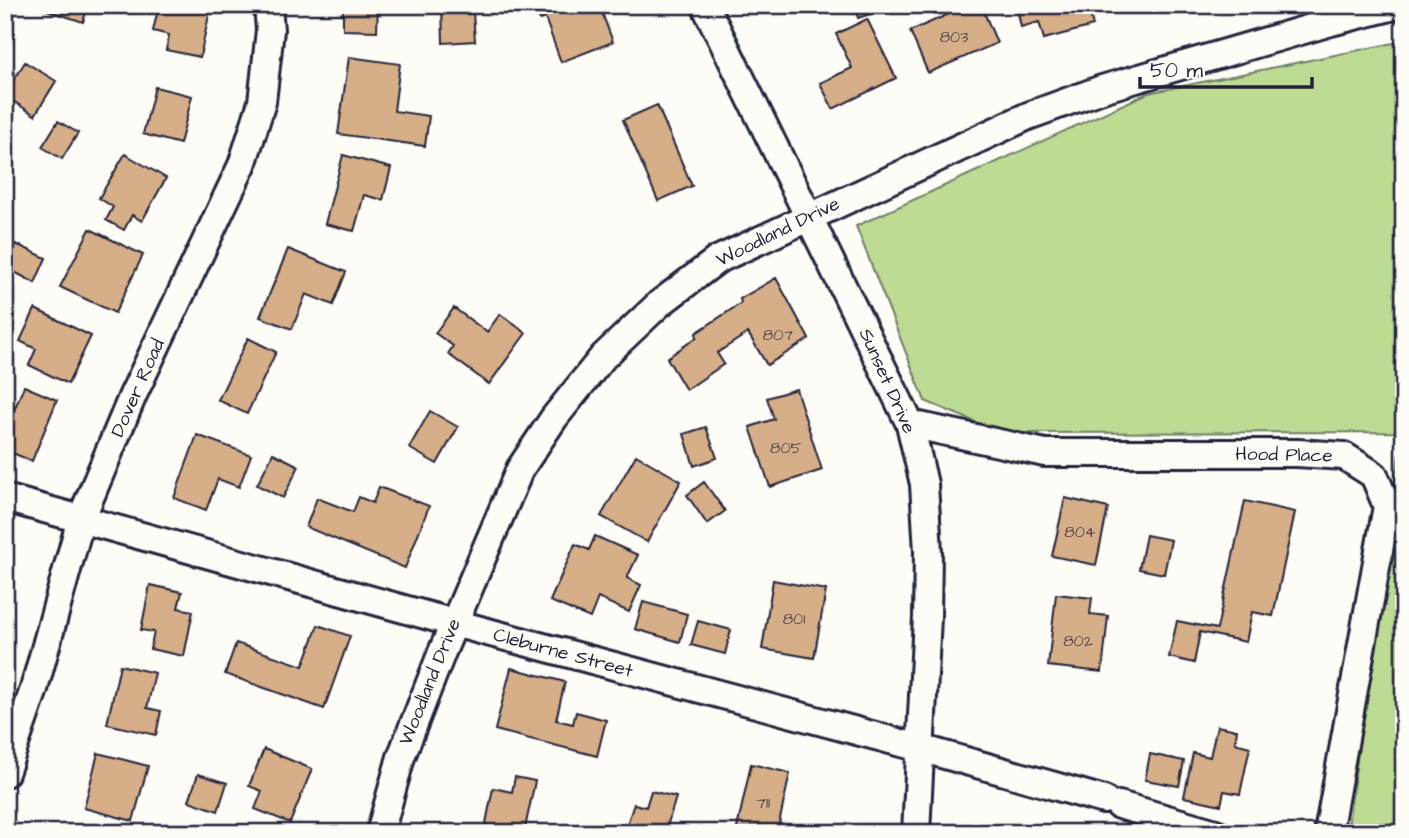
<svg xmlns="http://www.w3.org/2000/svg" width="1409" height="838" font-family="'Architects Daughter',sans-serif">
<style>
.green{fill:#bddb93;stroke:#707e67;stroke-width:2}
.building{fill:#d6ae87;stroke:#22223b;stroke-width:2}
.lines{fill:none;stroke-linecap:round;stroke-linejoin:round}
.minor-casing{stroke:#22223b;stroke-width:32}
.minor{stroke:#fdfcf7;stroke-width:26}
.labels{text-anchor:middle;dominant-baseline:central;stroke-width:7;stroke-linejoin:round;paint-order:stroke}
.number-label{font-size:16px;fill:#4f454e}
.street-label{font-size:19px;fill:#22223b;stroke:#fdfcf7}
</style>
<rect width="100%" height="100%" fill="#fdfcf7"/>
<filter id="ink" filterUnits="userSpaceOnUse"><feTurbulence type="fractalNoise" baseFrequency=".0143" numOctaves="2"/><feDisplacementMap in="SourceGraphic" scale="14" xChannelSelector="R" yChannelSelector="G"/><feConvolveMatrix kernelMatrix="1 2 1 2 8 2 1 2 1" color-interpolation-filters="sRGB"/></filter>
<g filter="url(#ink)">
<path class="green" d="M1404 41V833H1347L1402 432 1002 433 925 401 856 226 1148 93Z"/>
<path class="building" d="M42 5H88L83 22 41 8Z
M159 5 211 6 200 57 166 50 169 35 153 31Z
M343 5H378L377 31 343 30Z
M442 5H468V13L473 12 475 41 443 43Z
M534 5H599L613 42 561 62 545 18 540 20Z
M854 5H877L879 11 858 18Z
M970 5H981L997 43 928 73 910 31Z
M1028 5H1088L1093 26 1044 39 1039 22 1021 27 1017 8Z
M867 19 896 78 833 109 820 83 852 68 836 34Z
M349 57 400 64 394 111 429 116 425 146 338 134Z
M25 62 56 81 35 115 5 96V93Z
M155 87 192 96 180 144 143 134Z
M657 105 692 186 658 201 623 120Z
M58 121 78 133 62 159 42 147Z
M125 154 166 178 142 221 132 215 124 230 106 220 113 207 99 198Z
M343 155 391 168 383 200 364 195 354 231 325 224Z
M90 229 143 255 115 313 60 287Z
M16 244 46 258 35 283 5 267V264Z
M288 249 346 272 333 305 306 294 292 329 260 317Z
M776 278 809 339 767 365 748 333 717 353 724 364 686 390 667 358 697 337 696 333 741 303 740 299Z
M454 308 487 332 500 314 526 333 489 384 448 354 453 346 435 333Z
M35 309 91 336 68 384 29 365 36 349 20 341Z
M248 338 276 352 247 414 218 400Z
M24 386 57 400 32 461 5 450V412L12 415Z
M796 389 822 470 770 487 750 427 774 419 767 398Z
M430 411 458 427 437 464 409 448Z
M706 427 717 458 694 466 684 434Z
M197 435 251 455 239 487 218 479 206 510 174 498Z
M273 453 299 466 283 498 257 485Z
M636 455 681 481 647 542 601 516Z
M704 482 725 511 707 524 687 495Z
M379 487 429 506 405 568 306 527 317 498 353 512 359 497 373 503Z
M1065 498 1108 508 1096 565 1052 556Z
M1245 501 1295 512 1273 616 1252 612 1246 642 1200 632 1194 663 1169 657 1177 621 1217 629Z
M1146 535 1171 540 1164 574 1139 569Z
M595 536 638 555 627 578 641 585 629 612 598 598 590 618 550 601 575 544 589 550Z
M773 580 826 590 814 658 762 649Z
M150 585 182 592 178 608 193 611 184 656 150 649 154 632 141 630Z
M1056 594 1092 598 1090 614 1108 616 1102 672 1048 666Z
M643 602 687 614 680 642 635 629Z
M698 621 731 630 725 654 691 645Z
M318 625 350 636 324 709 225 674 236 643 303 666Z
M120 665 155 673 147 708 161 711 156 735 107 724Z
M511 668 565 682 556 720 573 724 576 712 606 720 597 756 495 730Z
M1217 726 1237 730 1235 743 1250 747 1240 794 1224 791 1221 805 1184 797 1193 753 1210 757Z
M264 749 312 769 290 823 255 809 262 791 249 786Z
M98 753 148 766 133 821 84 808Z
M1150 754 1184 761 1179 786 1145 780Z
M751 764 790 773 777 833H736Z
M198 774 227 783 218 811 189 801Z
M515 777 535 781 524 833H484L493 788 512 792Z
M651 791 676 797 665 833H624L634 804 646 807Z"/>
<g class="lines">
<defs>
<path id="minor" d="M705 5 910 424 924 484 928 552 927 617 916 833
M910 424 1045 453H1297L1344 456 1374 475 1387 506 1328 833
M5 498 454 623 920 748 1104 800
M5 773 34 689 81 519 133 395 242 165 262 102 270 30 268 5
M1119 805 1216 833
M380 833 401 757 442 652 520 469 554 418 603 357 659 304 717 260 1028 116 1102 89 1331 22 1399 5"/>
</defs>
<use href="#minor" class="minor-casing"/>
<use href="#minor" class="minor"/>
</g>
</g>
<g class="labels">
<g class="number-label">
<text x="954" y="37">803</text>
<text x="778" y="335">807</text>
<text x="786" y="448">805</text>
<text x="1080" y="532">804</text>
<text x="794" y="619">801</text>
<text x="1078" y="641">802</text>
<text x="763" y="803">711</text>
</g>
<g class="street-label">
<text transform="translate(778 232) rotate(-26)">Woodland Drive</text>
<text transform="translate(887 381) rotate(66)">Sunset Drive</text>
<text transform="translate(138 388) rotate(-66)">Dover Road</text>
<text transform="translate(1284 455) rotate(1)">Hood Place</text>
<text transform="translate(563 653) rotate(15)">Cleburne Street</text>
<text transform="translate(430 682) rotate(-68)">Woodland Drive</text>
</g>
</g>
<rect width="1409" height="838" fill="none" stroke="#fdfcf7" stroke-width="28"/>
<rect x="14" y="14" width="1381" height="810" fill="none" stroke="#22223b" stroke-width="2.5" filter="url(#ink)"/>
<path d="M1140 77v10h172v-10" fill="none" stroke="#22223b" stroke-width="3.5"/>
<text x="1150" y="77" font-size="21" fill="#22223b" stroke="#fdfcf7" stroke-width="5" paint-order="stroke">50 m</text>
</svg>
